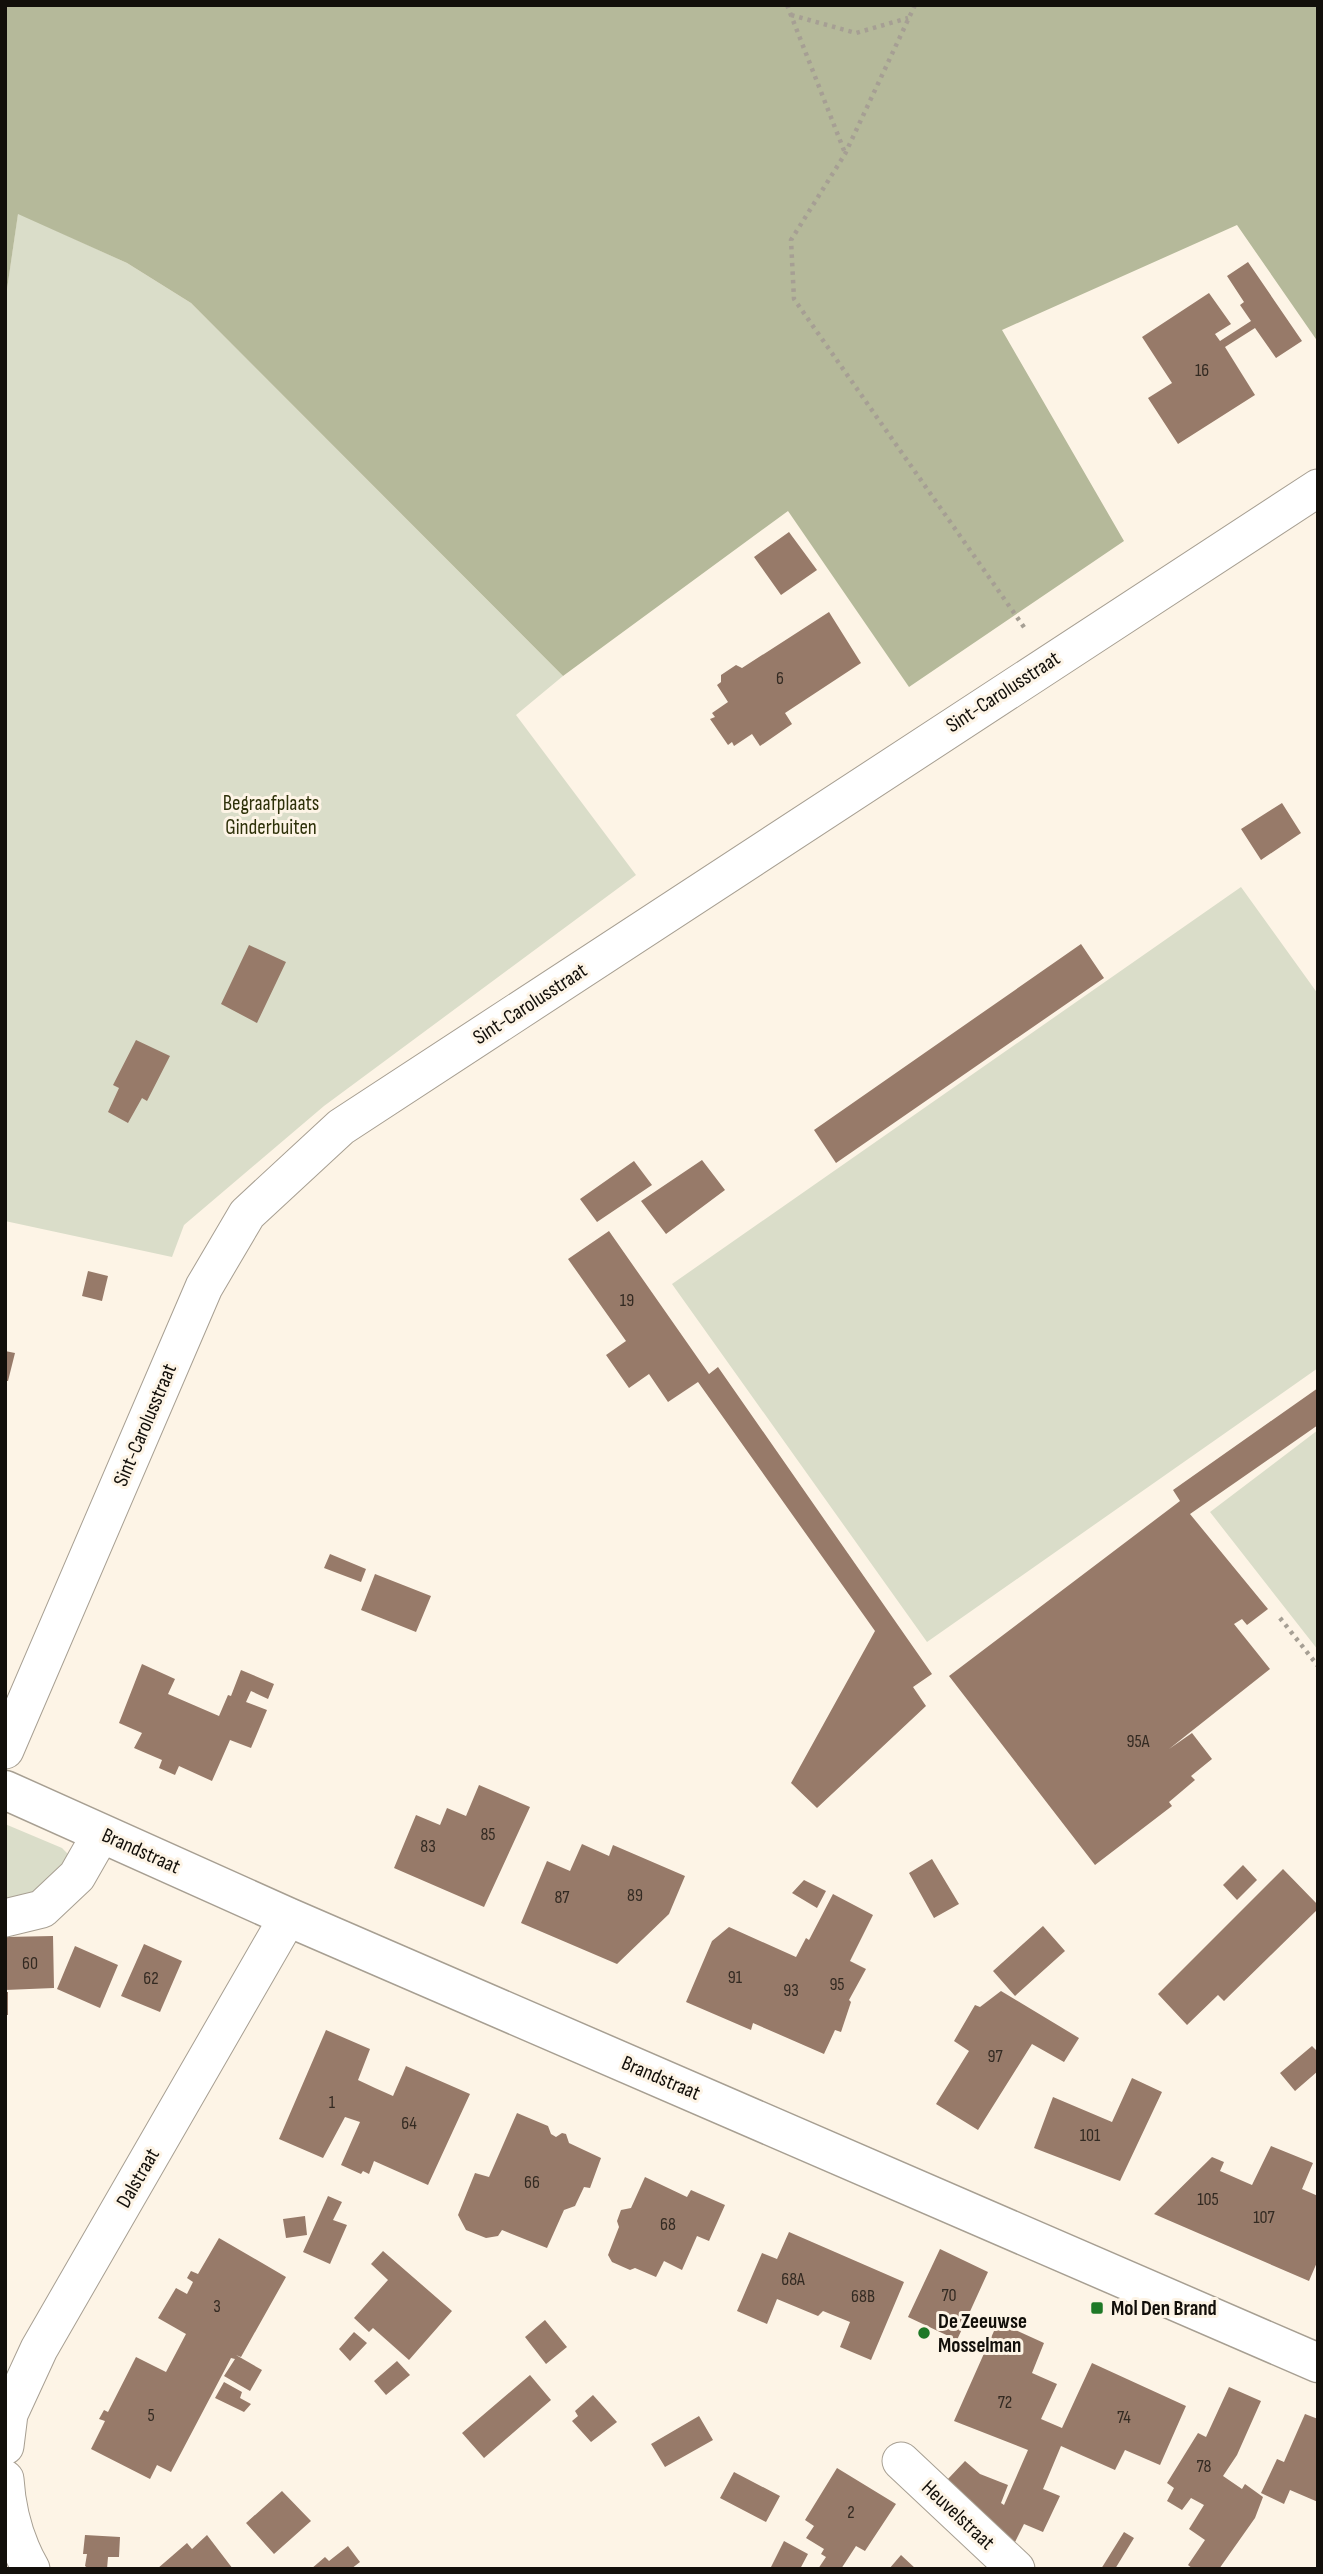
<svg xmlns="http://www.w3.org/2000/svg" width="1323" height="2574" font-family="'Sofia Sans Condensed',sans-serif">
<style>
.green{fill:#daddc9}
.forest{fill:#b5b99a}
.building{fill:#977a69}
.lines{fill:none;stroke-linecap:round;stroke-linejoin:round}
.street-casing{stroke:#a79f92;stroke-width:39}
.secondary-casing{stroke:#a79f92;stroke-width:41}
.path{stroke:#a69f94;stroke-width:4.5;stroke-dasharray:3.5 5;stroke-linecap:butt}
.street{stroke:#fff;stroke-width:37}
.secondary{stroke:#fff;stroke-width:38}
.poi-dot{fill:#1e7827;stroke:#fdf4e6;stroke-width:2.5}
.labels{text-anchor:middle;dominant-baseline:central;stroke-width:6;stroke-linejoin:round;paint-order:stroke}
.number-label{font-size:18px;fill:#332a22}
.street-label{font-size:21px;fill:#120f0a;stroke:#fdf4e6}
.park-label{font-size:21px;fill:#2e3109;stroke:#fdf4e6}
.poi-label{font-size:21px;font-weight:bold;fill:#120f0a;stroke:#fdf4e6;text-anchor:start}
</style>
<rect width="100%" height="100%" fill="#fdf4e6"/>
<path class="green" d="M18 213 127 263 191 303 563 676 516 715 636 875 324 1106 184 1225 172 1257 5 1221V303Z
M1241 887 1318 994V1368L927 1642 672 1284Z
M1318 1430V1650L1210 1512Z
M5 1824 62 1848 69 1855 53 1884 5 1905Z"/>
<path class="forest" d="M5 5H1318V342L1237 225 1002 330 1124 541 909 687 788 511 563 676 191 303 127 263 18 214 5 303Z"/>
<path class="building" d="M1248 262 1302 341 1276 358 1255 328 1225 347 1255 395 1178 444 1148 398 1172 383 1142 337 1209 293 1231 324 1215 334 1220 341 1251 321 1240 305 1244 302 1227 276Z
M789 532 817 570 781 595 754 557Z
M829 612 861 663 785 713 792 724 760 746 752 734 734 746 732 742 728 745 710 719 715 717 712 713 728 702 717 685 721 682V675L736 665 742 668Z
M1282 803 1301 833 1261 860 1241 829Z
M1081 944 1104 978 836 1163 814 1130Z
M249 945 286 962 257 1023 221 1004Z
M136 1040 170 1056 147 1101 142 1098 128 1123 108 1112 119 1088 113 1085Z
M702 1160 725 1190 666 1234 641 1201Z
M634 1161 652 1185 597 1222 580 1199Z
M609 1231 709 1374 718 1367 932 1674 913 1687 926 1706 817 1808 791 1783 875 1631 698 1382 668 1402 649 1374 629 1388 606 1355 626 1341 568 1259Z
M88 1271 108 1276 102 1301 82 1296Z
M5 1351 15 1353 8 1381H5Z
M1318 1388V1425L1190 1514 1268 1609 1247 1625 1242 1619 1234 1624 1270 1669 1169 1749 1192 1733 1212 1759 1191 1776 1195 1780 1169 1802 1172 1806 1095 1865 949 1676 1180 1501 1173 1490Z
M330 1554 366 1569 361 1582 324 1568Z
M375 1574 431 1596 416 1632 361 1610Z
M142 1664 175 1679 168 1694 219 1716 228 1695 231 1696 241 1670 274 1684 268 1699 251 1691 246 1702 267 1710 251 1748 230 1740 212 1781 179 1766 175 1775 159 1768 162 1760 134 1748 142 1733 119 1723Z
M479 1785 530 1807 484 1907 394 1868 416 1815 440 1825 447 1808 466 1816Z
M582 1844 609 1856 613 1845 685 1876 669 1914 617 1964 521 1923 547 1861 570 1871Z
M932 1859 959 1904 934 1918 909 1873Z
M1243 1865 1257 1880 1237 1900 1223 1885Z
M1283 1869 1318 1905V1909L1224 2001 1218 1995 1187 2025 1158 1994Z
M804 1880 826 1891 817 1908 792 1893Z
M833 1894 873 1915 850 1961 866 1969 849 2000 851 2002 841 2032 835 2030 824 2054 753 2023 751 2030 686 2002 712 1941 729 1927 796 1957 806 1938 809 1940Z
M1043 1926 1065 1951 1015 1996 993 1971Z
M53 1936 54 1988 5 1990V1937Z
M144 1944 182 1961 160 2012 121 1996Z
M75 1946 118 1965 100 2008 57 1989Z
M1001 1991 1079 2038 1064 2062 1032 2044 978 2130 936 2104 969 2051 954 2041 975 2005 980 2007Z
M5 1992H8V2015H5Z
M326 2030 370 2049 358 2080 375 2088 393 2096 406 2066 470 2094 428 2185 374 2161 369 2174 363 2171 361 2174 341 2165 360 2122 345 2117 323 2158 279 2139Z
M1312 2046 1318 2052V2071L1295 2091 1280 2073Z
M1132 2078 1162 2092 1120 2181 1034 2148 1053 2097 1112 2122Z
M517 2113 548 2126 551 2134 556 2137 562 2133 566 2134 569 2143 601 2158 590 2188 584 2187 575 2206 564 2210 547 2248 502 2230 498 2236 486 2238 466 2230 458 2215 475 2173 489 2177Z
M1271 2146 1313 2163 1302 2189 1318 2196V2260L1309 2281 1154 2214 1212 2157 1224 2162 1220 2171 1252 2185Z
M645 2177 687 2197 691 2190 725 2205 709 2241 697 2236 682 2270 664 2261 656 2277 635 2268 630 2270 612 2262 608 2255 619 2227 617 2221 621 2210 631 2208Z
M328 2196 342 2202 333 2220 347 2225 330 2264 303 2252Z
M305 2216 307 2235 286 2238 283 2219Z
M789 2232 904 2282 871 2360 840 2347 850 2322 823 2311 818 2316 777 2299 767 2324 737 2311 762 2253 777 2259Z
M219 2238 286 2277 241 2357 236 2355 262 2370 250 2391 224 2376 235 2359 231 2358 171 2472 157 2465 150 2479 91 2449 105 2421 99 2419 104 2410 108 2412 136 2357 166 2372 186 2334 158 2318 176 2288 187 2294 193 2282 187 2278 191 2271 198 2274Z
M940 2249 988 2272 957 2340 908 2317Z
M383 2251 452 2311 409 2360 373 2328 369 2332 354 2318 388 2280 371 2264Z
M545 2320 567 2347 546 2364 525 2337Z
M998 2322 1044 2343 1032 2373 1057 2384 1041 2419 1062 2428 1092 2363 1186 2406 1160 2465 1125 2450 1115 2470 1061 2446 1043 2489 1060 2496 1043 2532 1024 2524 1015 2542 947 2480 965 2461 980 2474 1008 2485 1001 2503 1004 2505 1028 2450 954 2421Z
M354 2332 367 2343 350 2361 339 2349Z
M397 2361 410 2375 386 2395 374 2381Z
M530 2375 551 2400 484 2458 462 2433Z
M224 2382 242 2392 240 2398 251 2404 244 2412 215 2398Z
M1229 2387 1261 2401 1237 2455 1223 2476 1242 2489 1245 2484 1263 2497 1255 2518 1219 2569H1193L1188 2565 1205 2540 1189 2529 1204 2505 1191 2498 1182 2510 1167 2501 1174 2488 1167 2483 1198 2433 1206 2437Z
M593 2395 617 2422 591 2442 572 2421 578 2416 575 2411Z
M1305 2414 1318 2419V2502L1290 2490 1284 2504 1261 2493 1277 2459 1284 2462Z
M699 2416 713 2440 665 2467 651 2444Z
M837 2468 896 2504 865 2551 856 2546 841 2569H818L826 2557 821 2554 824 2549 806 2538 814 2526 805 2520Z
M734 2472 780 2496 766 2522 720 2498Z
M282 2491 311 2521 274 2554 246 2523Z
M1124 2532 1134 2538 1115 2569H1101Z
M85 2535 120 2537 119 2557H108L107 2569H89L85 2566 87 2554H83Z
M207 2535 233 2569H157L187 2543 192 2549Z
M784 2541 808 2554 800 2569H770Z
M348 2546 360 2562 351 2569H311L325 2557 329 2561Z
M901 2555 916 2569H889Z"/>
<g class="lines">
<defs>
<path id="street" d="M5 1750 204 1287 247 1214 341 1127 1318 488
M5 1918 42 1909 77 1876 101 1834
M5 2446 9 2414 39 2349 288 1917
M901 2461 1016 2569
M5 2479C7 2511 15 2541 31 2569"/>
<path id="secondary" d="M5 1790 288 1917 1318 2363"/>
</defs>
<use href="#street" class="street-casing"/>
<use href="#secondary" class="secondary-casing"/>
<path class="path" d="M787 5 845 153
M915 5 845 154 791 240 794 299 1026 630
M791 15 856 33 908 18
M1280 1618 1318 1666"/>
<use href="#street" class="street"/>
<use href="#secondary" class="secondary"/>
</g>
<g class="poi-dot">
<rect x="1090" y="2301" width="14" height="14" rx="3.5"/>
<circle cx="924" cy="2333" r="7"/>
</g>
<g class="labels">
<g class="number-label">
<text x="1202" y="370">16</text>
<text x="780" y="678">6</text>
<text x="627" y="1300">19</text>
<text x="1138" y="1741">95A</text>
<text x="488" y="1834">85</text>
<text x="428" y="1846">83</text>
<text x="635" y="1895">89</text>
<text x="562" y="1897">87</text>
<text x="30" y="1963">60</text>
<text x="735" y="1977">91</text>
<text x="151" y="1978">62</text>
<text x="837" y="1984">95</text>
<text x="791" y="1990">93</text>
<text x="995" y="2056">97</text>
<text x="332" y="2102">1</text>
<text x="409" y="2123">64</text>
<text x="1090" y="2135">101</text>
<text x="532" y="2182">66</text>
<text x="1208" y="2199">105</text>
<text x="1264" y="2217">107</text>
<text x="668" y="2224">68</text>
<text x="793" y="2279">68A</text>
<text x="949" y="2295">70</text>
<text x="863" y="2296">68B</text>
<text x="217" y="2306">3</text>
<text x="1005" y="2402">72</text>
<text x="151" y="2415">5</text>
<text x="1124" y="2417">74</text>
<text x="1204" y="2466">78</text>
<text x="851" y="2512">2</text>
</g>
<g class="street-label">
<text transform="translate(1003 692) rotate(-33)">Sint-Carolusstraat</text>
<text transform="translate(530 1004) rotate(-33)">Sint-Carolusstraat</text>
<text transform="translate(145 1425) rotate(-67)">Sint-Carolusstraat</text>
<text transform="translate(141 1851) rotate(24)">Brandstraat</text>
<text transform="translate(661 2078) rotate(23)">Brandstraat</text>
<text transform="translate(138 2178) rotate(-60)">Dalstraat</text>
<text transform="translate(958 2515) rotate(43)">Heuvelstraat</text>
</g>
<g class="park-label">
<text x="271" y="803">Begraafplaats<tspan x="271" dy="24">Ginderbuiten</tspan></text>
</g>
<g class="poi-label">
<text x="1111" y="2308">Mol Den Brand</text>
<text x="938" y="2321">De Zeeuwse<tspan x="938" dy="24">Mosselman</tspan></text>
</g>
</g>
<rect width="1323" height="2574" fill="none" stroke="#120f0a" stroke-width="14"/>
</svg>
